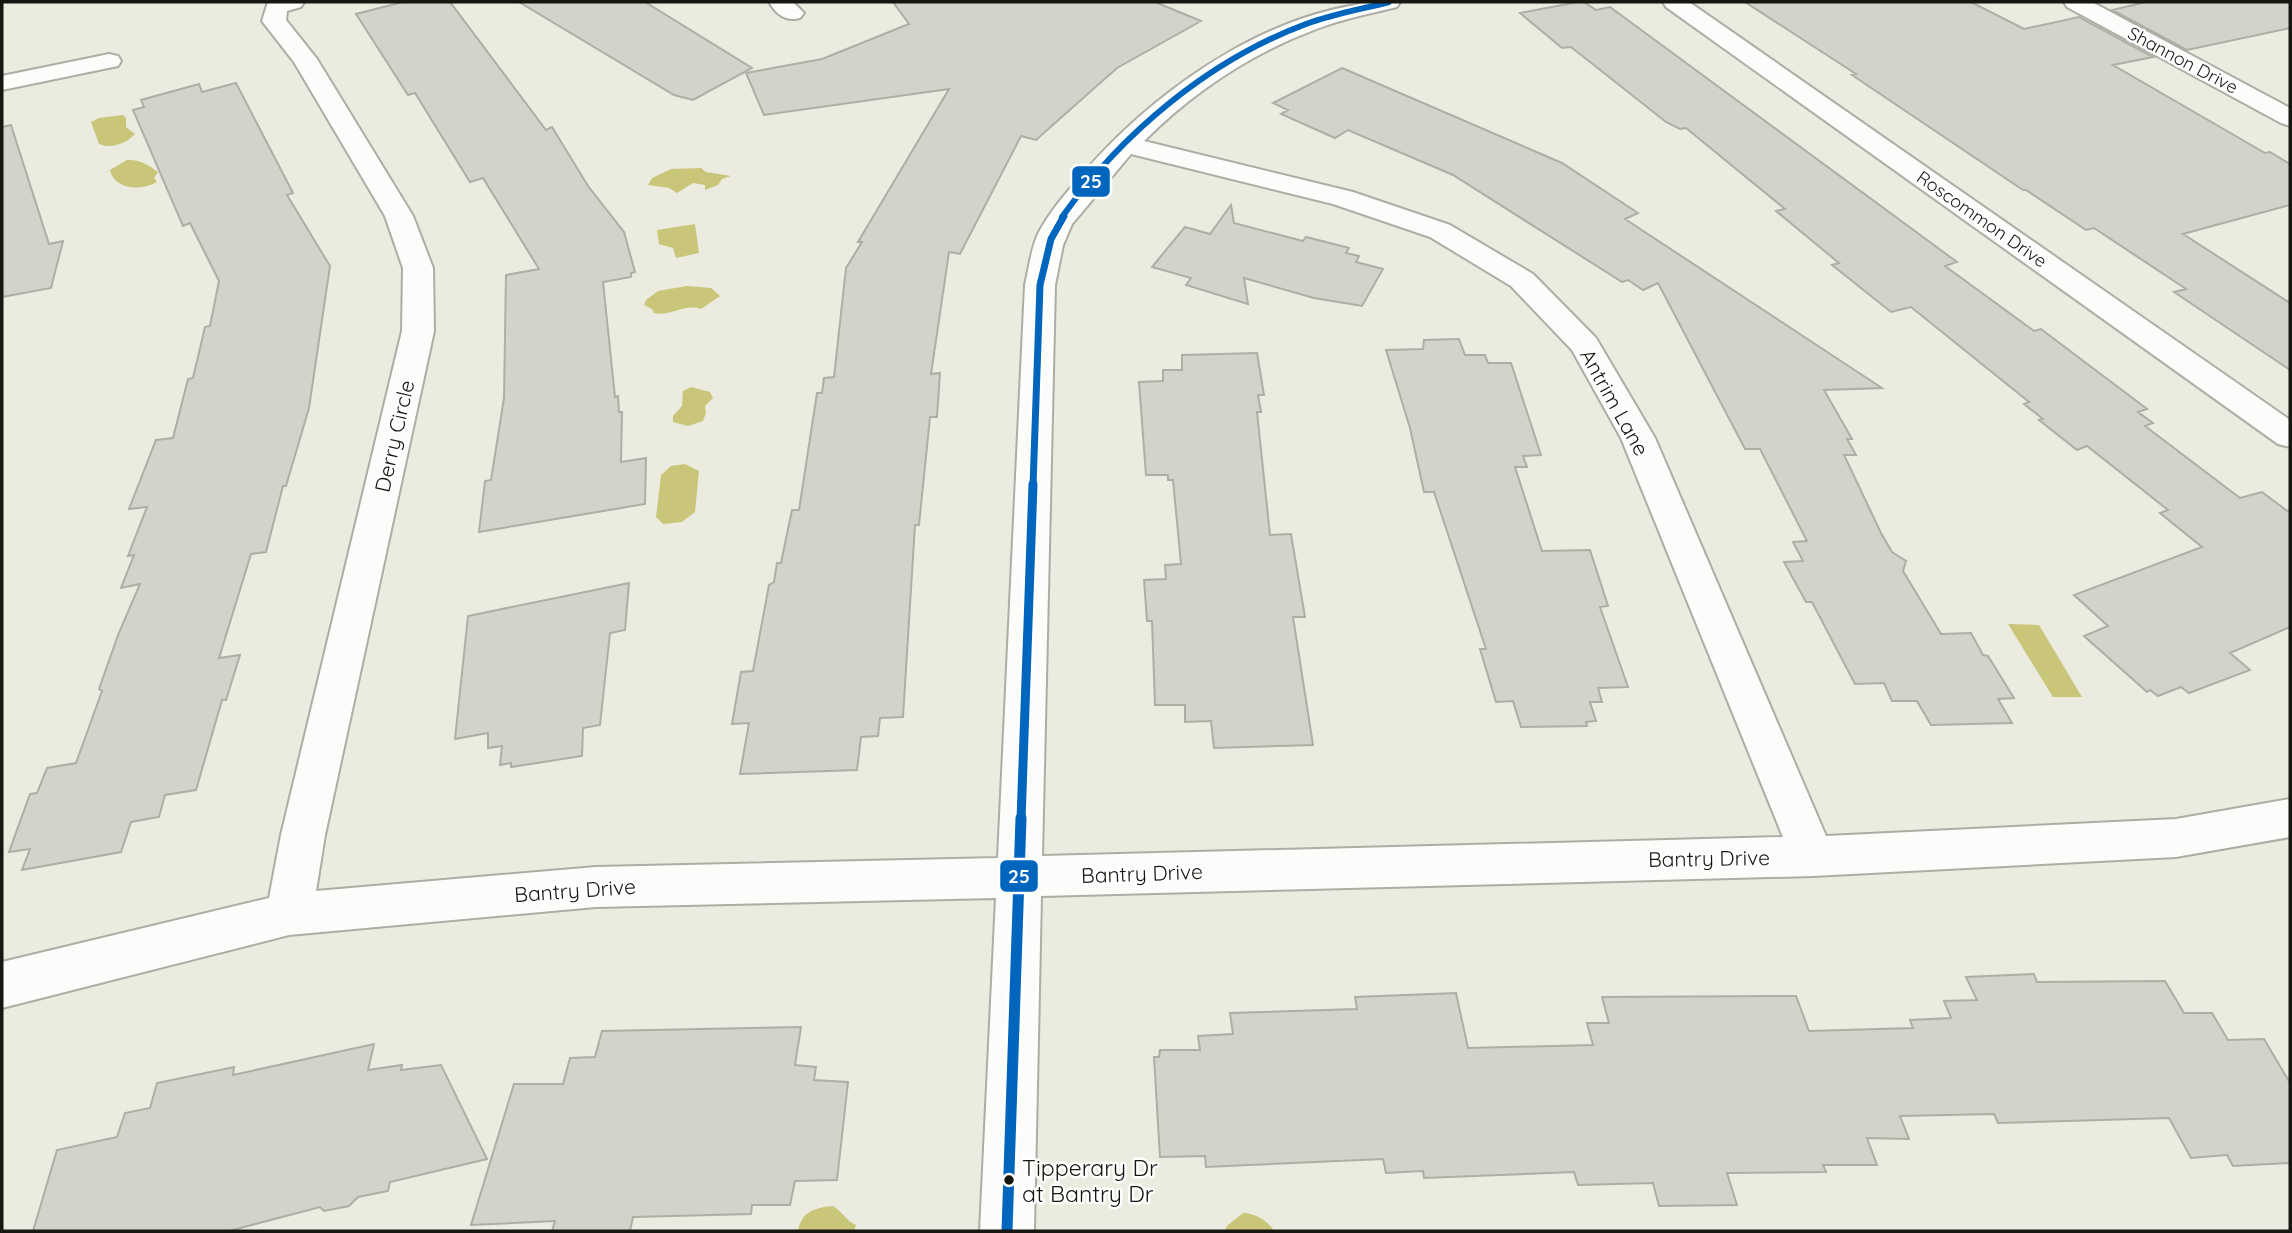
<svg xmlns="http://www.w3.org/2000/svg" width="2292" height="1233" font-family="Quicksand,sans-serif">
<style>
.water{fill:#c9c67a}
.building{fill:#d3d3ca;stroke:#aeaea6;stroke-width:2}
.lines{fill:none;stroke-linecap:round;stroke-linejoin:round}
.minor-casing{stroke:#adada5;stroke-width:4}
.minor{fill:#fcfcfa;fill-rule:evenodd}
.bus-1-far3-casing{stroke:#fff;stroke-width:10}
.bus-1-far2-casing{stroke:#fff;stroke-width:11}
.bus-1-far1-casing{stroke:#fff;stroke-width:14}
.bus-1-casing{stroke:#fff;stroke-width:17}
.bus-1-far3{stroke:#0065bd;stroke-width:6}
.bus-1-far2{stroke:#0065bd;stroke-width:7}
.bus-1-far1{stroke:#0065bd;stroke-width:9}
.bus-1{stroke:#0065bd;stroke-width:11}
.bus-dot{fill:#171711;stroke:#fff;stroke-width:2.5}
.labels{text-anchor:middle;dominant-baseline:central;stroke-width:5;stroke-linejoin:round;paint-order:stroke}
.far-street-label{font-size:18px;fill:#171711;stroke:#fff}
.street-label{font-size:21px;fill:#171711;stroke:#fff}
.near-bus-label{font-size:23px;fill:#171711;stroke:#fff;text-anchor:start}
.line-badge{stroke:#fff;stroke-width:2.5}
.badge-label{font-size:19px;text-anchor:middle;font-weight:bold;fill:#fff}
</style>
<rect width="100%" height="100%" fill="#ebebe0"/>
<path class="water" d="M123 115 126 118V127L135 134C126 144 111 149 99 144L91 122 99 118Z
M127 160C139 159 149 165 158 172L154 178 157 182C142 191 114 190 110 170Z
M701 168 706 172 731 176 722 179 718 185 705 190V185L693 183 677 193 669 188 648 185 652 178 671 169Z
M695 224 699 253 676 258 673 248 659 244 657 230Z
M687 286 711 288 720 296 701 309C683 303 671 317 654 313L652 309 644 305 646 300 658 291Z
M691 387 710 392 713 398 705 406 706 413 703 421 688 426 673 422V416L682 406 683 391Z
M685 464 699 471 695 512 682 522 663 524 656 517 661 475 671 466Z
M2008 624 2039 625 2082 697H2053Z
M833 1206C843 1212 846 1221 856 1225L854 1231H798C802 1211 814 1208 833 1206Z
M1243 1213C1255 1213 1268 1221 1274 1231H1224L1228 1225Z"/>
<path class="building" d="M403 2H450L546 130 552 127 588 186 624 232 635 272 631 273V277L603 282 615 397 618 396 619 412H622L621 462 646 458 645 504 479 532 485 481 491 480 504 398 506 275 539 269 483 178 470 182 415 93 408 95 356 14Z
M519 2H645L752 68 693 100 674 95Z
M893 2H1155L1201 21 1117 68 1036 140 1021 136 960 254 949 252 931 374 940 373 937 417H930L919 525H915L903 717 880 718 878 736 861 737 857 770 740 774 749 723 732 724 741 672 753 671 769 585 774 582 777 563H781L792 510H799L817 393H822L824 378 834 377 846 268 862 242H858L949 89 764 115 746 73 822 59 909 24Z
M1578 2H1584L1596 10 1610 7 1957 262 1945 266 2034 331 2041 329 2147 409 2138 412 2153 423 2145 426 2240 498 2262 492 2290 513V627L2230 653 2250 670 2189 693 2181 687 2158 696 2150 690 2147 692 2084 636 2108 626 2074 595 2202 547 2160 513 2168 510 2087 446 2077 450 2039 420 2043 419 2024 404 2029 402 1911 307 1891 312 1832 265 1839 263 1776 211 1785 209 1686 128 1680 129 1666 122 1571 47 1562 48 1520 13Z
M1745 2H1971L2024 29 2079 17 2153 57 2113 65 2265 153 2270 152 2290 164V205L2183 234 2290 303V370L2174 292 2186 289 2094 228 2086 230 2026 190H2023L1852 75 1856 74Z
M2146 2H2290V28L2187 50 2112 10Z
M1342 68 1562 163 1638 213 1625 219 1882 388 1824 390 1852 439H1847L1856 455H1844L1881 533 1892 552 1906 561 1903 571 1941 634 1971 633 1983 655 1988 656 2014 698 1998 699 2012 723 1931 725 1917 701H1892L1884 683 1855 684 1812 602H1806L1784 562 1803 561 1793 542 1807 541 1760 449H1745L1658 283 1643 290 1628 280 1622 282 1453 175 1348 130 1335 138 1281 114 1288 110 1273 103Z
M236 83 293 193 287 195 330 266 309 408 286 486H283L266 552 251 554 219 658 240 655 226 700H222L196 790 165 795 159 817 131 822 121 852 22 870 30 849 9 852 30 794 37 793 47 768 76 763 102 691 99 689 118 635 140 584 121 588 134 555 128 556 147 507 129 509 156 440 173 438 188 379 193 378 205 327 210 326 219 281 190 223 183 226 133 110 144 107 141 100 199 84 202 92Z
M11 125 49 244 63 241 51 288 2 297V127Z
M1231 205 1234 223 1303 241 1306 237 1349 248 1346 253 1359 256 1356 262 1383 269 1362 306 1314 298 1244 278 1248 304 1186 285 1191 278 1152 267 1185 227 1210 234Z
M1459 339 1465 355H1485L1488 363H1511L1541 455 1523 456 1527 467H1515L1542 551 1590 550 1608 606 1600 607 1628 687 1598 688 1602 702H1590L1596 721 1586 722 1587 726 1521 727 1513 701 1496 702 1480 649H1486L1434 492H1424L1410 428 1386 350 1423 349 1424 340Z
M1257 353 1264 395H1258L1261 412H1257L1270 535 1291 534 1305 617H1293L1313 745 1214 748 1211 721 1185 722V705H1155L1152 621H1147L1144 580 1166 579 1165 565 1181 564 1173 480H1168V475H1146L1139 382 1163 381V370H1182V355Z
M629 583 625 630 610 633 600 725 583 728 582 756 511 767V763L500 765 502 746 488 748V733L455 739 468 616Z
M2034 974 2037 982 2165 981 2184 1013H2212L2228 1040 2264 1039 2290 1083V1163L2233 1166 2227 1155 2191 1158 2169 1118 1998 1123 1994 1114 1900 1116 1909 1139 1867 1138 1877 1165H1823L1826 1172 1727 1173 1737 1205 1659 1206 1653 1183 1578 1185 1574 1172 1424 1178 1423 1171 1386 1173 1383 1159 1206 1167 1205 1156 1160 1157 1154 1057H1159L1160 1050H1200L1198 1036 1233 1034 1230 1013 1357 1009 1355 997 1456 993 1468 1048 1593 1045 1587 1023H1609L1602 997 1796 996 1809 1031 1913 1028 1910 1020 1951 1018 1944 1001 1977 1000 1966 977Z
M801 1027 795 1065 816 1067 814 1080 848 1082 837 1180 795 1181 790 1205H752L751 1214 633 1217 630 1231H552L555 1221 471 1225 514 1084H563L570 1058 595 1057 602 1031Z
M374 1044 368 1070 402 1065 401 1070 441 1065 487 1159 390 1182 388 1191 358 1197 349 1206 324 1211 320 1207 229 1231H33L57 1150 117 1137 125 1113 150 1108 157 1083 234 1067 233 1075Z"/>
<g class="lines">
<defs>
<path id="minor" d="M268 2H304L301 7 287 11 286 20 317 59 413 216 433 268 434 331 325 835 316 891 596 867 998 858 1025 285C1029 268 1031 249 1038 234 1050 210 1069 190 1086 170 1161 85 1282 0 1400 2L1397 7C1369 14 1341 19 1314 30 1250 54 1192 93 1144 141L1353 192 1450 225 1533 274 1596 338 1655 438 1826 836 2176 819 2290 799V837L2176 857 1813 876 1041 896 1034 1231H980L996 898 596 907 289 935 2 1008V962L269 898 281 835 402 331 403 268 385 216 294 62 262 21ZM1131 154 1333 204 1430 237 1511 286 1572 350 1621 438 1783 837 1042 856 1055 285 1063 245 1072 224Z
M769 2H793L804 13 800 18C786 22 776 14 769 2Z
M1663 2H1689L2290 420V447L2278 444 1666 7Z
M2064 2H2092L2290 108V126L2281 123 2067 7Z
M109 54 118 56 121 61 118 66 2 90V76Z"/>
</defs>
<use href="#minor" class="minor-casing"/>
<use href="#minor" class="minor"/>
<defs>
<path id="bus-1-far3" d="M1062 217C1122 133 1209 60 1306 24 1333 14 1362 9 1389 2"/>
<path id="bus-1-far2" d="M1033 486 1040 285 1051 239 1064 216"/>
<path id="bus-1-far1" d="M1021 820 1033 484"/>
<path id="bus-1" d="M1007 1231 1021 818"/>
</defs>
<use href="#bus-1-far3" class="bus-1-far3-casing"/>
<use href="#bus-1-far2" class="bus-1-far2-casing"/>
<use href="#bus-1-far1" class="bus-1-far1-casing"/>
<use href="#bus-1" class="bus-1-casing"/>
<use href="#bus-1-far3" class="bus-1-far3"/>
<use href="#bus-1-far2" class="bus-1-far2"/>
<use href="#bus-1-far1" class="bus-1-far1"/>
<use href="#bus-1" class="bus-1"/>
</g>
<circle class="bus-dot" cx="1009" cy="1180" r="6"/>
<g class="labels">
<g class="far-street-label">
<text transform="translate(2183 60) rotate(28)">Shannon Drive</text>
<text transform="translate(1982 219) rotate(35)">Roscommon Drive</text>
</g>
<g class="street-label">
<text transform="translate(1615 402) rotate(61)">Antrim Lane</text>
<text transform="translate(394 436) rotate(-77)">Derry Circle</text>
<text transform="translate(1709 858) rotate(-1)">Bantry Drive</text>
<text transform="translate(1142 873) rotate(-2)">Bantry Drive</text>
<text transform="translate(575 890) rotate(-4)">Bantry Drive</text>
</g>
<g class="near-bus-label">
<text x="1022" y="1167">Tipperary Dr<tspan x="1022" dy="26">at Bantry Dr</tspan></text>
</g>
</g>
<g class="line-badge">
<rect x="1071" y="165" width="40" height="33" rx="7" fill="#0065bd"/>
<rect x="999" y="859" width="40" height="34" rx="7" fill="#0065bd"/>
</g>
<g class="badge-label">
<text x="1091" y="188">25</text>
<text x="1019" y="883">25</text>
</g>
<rect width="2292" height="1233" fill="none" stroke="#171711" stroke-width="7"/>
</svg>
